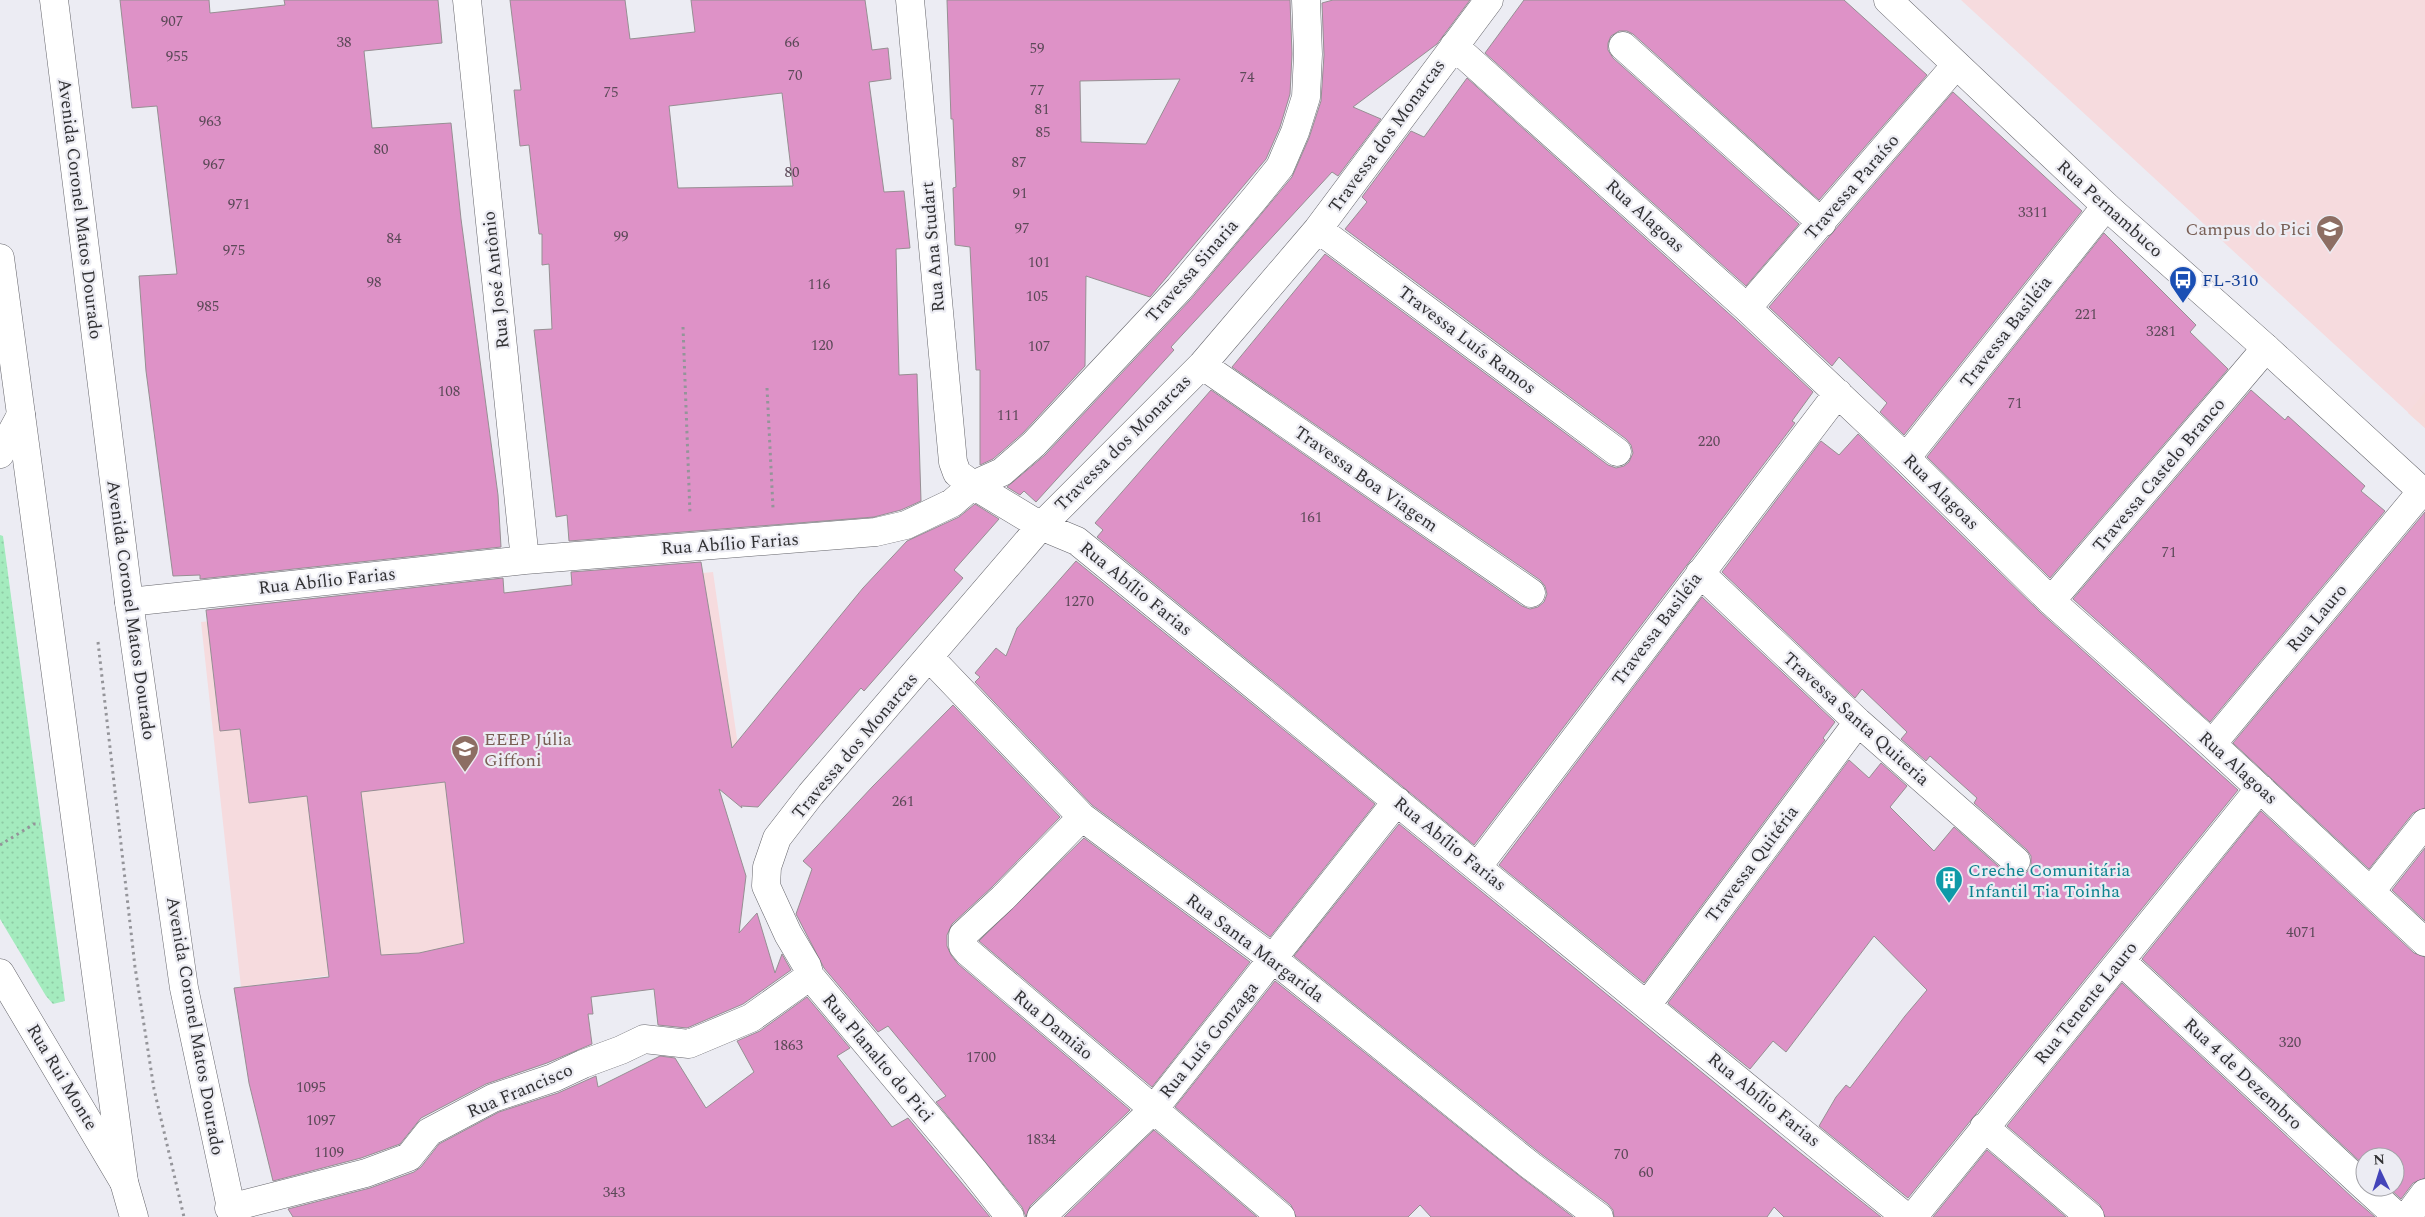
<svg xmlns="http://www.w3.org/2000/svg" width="2425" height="1217" font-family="Spectral,serif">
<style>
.education{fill:#f6dbde}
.medical{fill:#f6dbdb}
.park{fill:url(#park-dots)}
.building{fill:#de92c7;stroke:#968f93;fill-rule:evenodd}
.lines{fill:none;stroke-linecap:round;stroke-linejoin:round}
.street-casing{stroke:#65656b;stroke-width:29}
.secondary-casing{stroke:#65656b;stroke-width:29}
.primary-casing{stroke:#65656b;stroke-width:29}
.path{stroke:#949499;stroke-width:3;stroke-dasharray:2.5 4;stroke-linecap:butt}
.street{stroke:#fff;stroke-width:28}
.secondary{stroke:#fff;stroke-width:28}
.primary{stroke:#fff;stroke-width:28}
.labels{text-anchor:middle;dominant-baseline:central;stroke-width:4.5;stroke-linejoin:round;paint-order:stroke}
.number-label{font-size:15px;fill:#5c4958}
.street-label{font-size:18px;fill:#313133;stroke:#ececf3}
.education-label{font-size:18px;fill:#785e54;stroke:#ececf3;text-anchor:end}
.transit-label{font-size:18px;fill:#164399;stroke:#ececf3;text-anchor:start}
.culture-label{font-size:18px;fill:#0d838f;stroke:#ececf3;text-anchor:start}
</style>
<defs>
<pattern id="park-dots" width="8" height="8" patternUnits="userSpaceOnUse" patternTransform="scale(1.25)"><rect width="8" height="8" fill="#a4ebbe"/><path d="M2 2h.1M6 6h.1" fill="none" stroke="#8ecaa4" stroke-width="1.8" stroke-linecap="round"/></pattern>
</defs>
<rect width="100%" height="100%" fill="#ececf3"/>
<path class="education" d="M1961 0H2425V428L2062 93Z
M713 572 738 746 689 799 672 930 241 987 201 622Z"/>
<path class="medical" d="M2425 392V428L2408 413Z"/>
<path class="park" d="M0 535 3 536 65 1001 53 1004 46 996 0 919Z"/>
<path class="building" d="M120 0H209L210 13 285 5 284 0H438L442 43 364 51 372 128 451 123 461 219 498 495 501 547 200 579V575L173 576 146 371 139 276 177 274 157 106 132 108Z
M510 0H625L630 39 695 32 691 0H865L872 50 888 48 891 79 869 82 884 192 904 191 910 248 896 249 899 375 917 374 921 501 901 510 874 517 569 541 567 515 556 517 534 330 552 329 549 264 542 265V234H539L529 145 520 146 514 90H521ZM782 93 793 186 678 188 669 106Z
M947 0H1290L1292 54 1290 94 1280 127 1266 159 1150 297 1086 276 1085 366 1023 433 993 459 980 465V370H976L970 247 955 245 953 188 956 187 953 119H951ZM1180 79 1146 144 1081 142 1080 81Z
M1333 0H1470L1437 44 1353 107 1381 119 1338 176 1332 172 1171 347 1174 350 1036 502 1024 491 1020 495 1007 487 1045 455 1190 300 1292 177 1309 138 1321 101 1324 55 1322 3Z
M1524 0H1844L1927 75 1819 200 1633 34 1627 31H1619L1611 36 1608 43V50L1613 58 1799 224 1746 286 1485 53Z
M1467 78 1736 320 1813 392 1792 421 1795 423 1474 845 1097 537 1103 530 1095 523 1211 390 1522 606 1530 609 1538 607 1544 602 1547 594 1545 586 1540 580 1232 367 1325 254 1608 465 1616 468 1624 466 1629 462 1633 453 1631 445 1626 439 1345 229 1367 202 1362 197 1411 131 1424 137Z
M1953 92 2082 211 1904 435 1880 412 1887 403 1839 357 1832 366 1769 307Z
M2104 233 2196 325 2190 332 2228 369 2050 578 1927 457Z
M2251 390 2285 420 2288 416 2365 486 2361 491 2385 511 2210 722 2073 599Z
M1858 434 2040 612 2238 790 1908 1198 1819 1126 1836 1097 1846 1085 1850 1088 1905 1016 1927 990 1874 936 1786 1052 1773 1041 1750 1069 1668 1003 1849 760 1869 778 1881 763 1907 786 1890 807 1934 851 1954 827 2006 873 2012 876H2021L2027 872 2031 865V856L2027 850 1974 803 1977 798 1930 756 1926 761 1901 739 1907 732 1862 689 1855 698 1722 572 1821 441 1839 455Z
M975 504 999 519 954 570 963 578 864 691 861 688 758 807 741 806 742 808 719 789 746 876 739 933 757 913 775 973 782 954 791 970 743 1004 687 1028 658 1025 654 989 591 997 593 1014H588L592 1044 547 1063 486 1084 421 1118 400 1144 361 1158 273 1181 249 1083 234 988 329 977 307 796 249 803 240 729 220 731 206 610 503 578 504 593 572 585 571 572 701 562 732 748 863 588 907 541 959 517ZM445 782 464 943 419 953 381 955 361 792Z
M2425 512V808L2413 813 2369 869 2233 743Z
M1076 561 1375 804 1270 937 1092 805 975 682 980 677 975 673 996 648 1006 656 1017 628Z
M1702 597 1835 722 1823 738 1825 740 1644 983 1499 865Z
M953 705 1060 817 992 887 952 924 947 935V946L951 955 958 964 1130 1110 1030 1206 1026 1217 1022 1207 936 1102 946 1096 888 1026 878 1032 824 968 796 914 812 869 803 861 873 786Z
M2261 811 2414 953 2425 957V1178L2413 1183 2401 1199 2388 1187H2395V1157H2365V1166L2142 959Z
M1399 824 1798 1151 1881 1217H1784L1774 1207 1767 1217H1614L1613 1210 1608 1204 1541 1154 1294 956Z
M1084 838 1250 962 1152 1087 979 941Z
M2425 848V921L2392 890Z
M1275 981 1522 1178 1573 1217H1431L1420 1205 1408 1217H1296L1291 1205 1175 1107Z
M2122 983 2354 1199 2375 1217H2105L2100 1205 2007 1126Z
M807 997 850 1048 837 1056 892 1127 908 1118 990 1217H293L288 1209 370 1188 414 1172 421 1167 439 1144 499 1112 558 1093 596 1076 598 1087 660 1056 675 1058 706 1108 754 1072 737 1041 760 1031Z
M1154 1130 1257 1217H1064Z
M1987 1150 2066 1217H1933Z"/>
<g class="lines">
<defs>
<path id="street" d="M467 0 525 560
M910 0 953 462 957 473 973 485 1041 526 1077 541 1906 1217
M1454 46 1747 308 1906 458 2051 601 2212 744 2425 942
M1623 46 1822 223
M1318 229 1617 452
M1747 308 1956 65
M1202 365 1531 593
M0 454 21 415
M1906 458 2106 206
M1700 573 1858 722 2016 861
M2051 601 2266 348
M129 602 525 560 876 532 906 525 952 503 973 485 1002 472 1034 444 1179 289 1255 198 1280 167 1295 132 1306 97 1308 54 1306 0
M930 658 1082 817 1273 959 1531 1166 1599 1217
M2212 744 2422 491
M1082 817 1003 898 963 935V946L968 952 1281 1217
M1478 866 1838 393
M2371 891 2425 823
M2121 961 2365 1187
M0 973 124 1182
M1647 1005 1858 722
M1984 1127 2090 1217
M2365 1187 2398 1217
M229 1208 366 1173 409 1157 429 1132 493 1098 553 1078 583 1064 621 1050 644 1039 689 1044 751 1018 810 976
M1010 1217 973 1170 810 976 807 966 788 934 766 886 767 867 777 838 811 794 1041 526 1202 365 1318 229 1489 0
M1041 1217 1154 1109 1397 801
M1913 1217 2260 788
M2407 1217 2425 1193"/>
<path id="secondary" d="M1888 0 2106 206 2266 348 2425 494"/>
<path id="primary" d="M54 0 129 602 184 988 233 1217
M0 258 124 1182 134 1217"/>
</defs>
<use href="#street" class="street-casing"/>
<use href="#secondary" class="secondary-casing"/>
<use href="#primary" class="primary-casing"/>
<path class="path" d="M683 327 690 514
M767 388 773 508
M98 642 135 967 154 1089 184 1217
M0 845 34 824H40"/>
<use href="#street" class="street"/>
<use href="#secondary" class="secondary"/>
<use href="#primary" class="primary"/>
</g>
<defs>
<symbol id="university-pin" viewBox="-11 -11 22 30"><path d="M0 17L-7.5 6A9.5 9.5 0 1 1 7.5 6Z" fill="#8d6e63" stroke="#ececf3"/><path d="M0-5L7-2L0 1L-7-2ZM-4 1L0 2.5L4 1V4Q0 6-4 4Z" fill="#fff"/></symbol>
<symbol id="bus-pin" viewBox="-11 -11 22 30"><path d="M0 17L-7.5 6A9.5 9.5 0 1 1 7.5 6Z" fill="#1a4fb4" stroke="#ececf3"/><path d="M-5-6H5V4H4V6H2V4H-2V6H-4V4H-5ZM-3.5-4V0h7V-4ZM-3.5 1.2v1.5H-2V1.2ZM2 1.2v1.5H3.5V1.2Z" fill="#fff"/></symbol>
<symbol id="school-pin" viewBox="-11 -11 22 30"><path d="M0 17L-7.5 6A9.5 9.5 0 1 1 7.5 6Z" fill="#8d6e63" stroke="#ececf3"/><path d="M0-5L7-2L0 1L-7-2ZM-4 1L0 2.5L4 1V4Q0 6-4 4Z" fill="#fff"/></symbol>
<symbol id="building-pin" viewBox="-11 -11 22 30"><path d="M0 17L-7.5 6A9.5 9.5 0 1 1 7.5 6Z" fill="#0f9aa8" stroke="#ececf3"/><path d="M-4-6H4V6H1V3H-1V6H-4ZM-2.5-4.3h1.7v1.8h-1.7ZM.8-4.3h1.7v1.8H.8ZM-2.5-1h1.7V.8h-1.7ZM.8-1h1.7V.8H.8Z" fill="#fff"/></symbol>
</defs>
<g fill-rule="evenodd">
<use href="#university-pin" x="2314" y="213" width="32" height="43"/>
<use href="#bus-pin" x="2167" y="264" width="32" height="43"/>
<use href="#school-pin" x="449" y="733" width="32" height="43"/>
<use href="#building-pin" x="1933" y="864" width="32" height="43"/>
</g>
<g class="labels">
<g class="number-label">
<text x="172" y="21">907</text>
<text x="344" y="42">38</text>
<text x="792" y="42">66</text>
<text x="1037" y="48">59</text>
<text x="177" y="56">955</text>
<text x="795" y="75">70</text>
<text x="1247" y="77">74</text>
<text x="1037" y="90">77</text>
<text x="611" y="92">75</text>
<text x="1042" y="109">81</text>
<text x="210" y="121">963</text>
<text x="1043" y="132">85</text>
<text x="381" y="149">80</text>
<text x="1019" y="162">87</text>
<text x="214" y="164">967</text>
<text x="792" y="172">80</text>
<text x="1020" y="193">91</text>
<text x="239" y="204">971</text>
<text x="2033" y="212">3311</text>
<text x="1022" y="228">97</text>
<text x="621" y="236">99</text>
<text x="394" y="238">84</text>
<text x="234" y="250">975</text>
<text x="1039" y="262">101</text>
<text x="374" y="282">98</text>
<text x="819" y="284">116</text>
<text x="1037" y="296">105</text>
<text x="208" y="306">985</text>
<text x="2086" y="314">221</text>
<text x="2161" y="331">3281</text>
<text x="822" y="345">120</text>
<text x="1039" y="346">107</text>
<text x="449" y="391">108</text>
<text x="2015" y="403">71</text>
<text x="1008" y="415">111</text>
<text x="1709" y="441">220</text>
<text x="1311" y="517">161</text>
<text x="2169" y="552">71</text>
<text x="1079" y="601">1270</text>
<text x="903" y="801">261</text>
<text x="2301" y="932">4071</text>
<text x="2290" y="1042">320</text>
<text x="788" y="1045">1863</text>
<text x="981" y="1057">1700</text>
<text x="311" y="1087">1095</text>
<text x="321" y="1120">1097</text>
<text x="1041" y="1139">1834</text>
<text x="329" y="1152">1109</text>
<text x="1621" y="1154">70</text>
<text x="1646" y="1172">60</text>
<text x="614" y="1192">343</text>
</g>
<g class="street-label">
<text transform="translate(1387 136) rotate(-54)">Travessa dos Monarcas</text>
<text transform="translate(1852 187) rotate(-49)">Travessa Paraíso</text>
<text transform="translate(80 209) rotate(83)">Avenida Coronel Matos Dourado</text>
<text transform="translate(2110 209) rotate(42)">Rua Pernambuco</text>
<text transform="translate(1645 216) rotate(42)">Rua Alagoas</text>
<text transform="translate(933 247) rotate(-95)">Rua Ana Studart</text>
<text transform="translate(1192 271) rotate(-49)">Travessa Sinaria</text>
<text transform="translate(496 280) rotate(-96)">Rua José Antônio</text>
<text transform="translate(2006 332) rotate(-52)">Travessa Basiléia</text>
<text transform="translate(1467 340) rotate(37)">Travessa Luís Ramos</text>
<text transform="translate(1123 443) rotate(-45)">Travessa dos Monarcas</text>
<text transform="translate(2159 475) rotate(-50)">Travessa Castelo Branco</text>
<text transform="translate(1366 479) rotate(35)">Travessa Boa Viagem</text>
<text transform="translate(1941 492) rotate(45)">Rua Alagoas</text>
<text transform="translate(730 544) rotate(-4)">Rua Abílio Farias</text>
<text transform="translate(327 581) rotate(-6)">Rua Abílio Farias</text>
<text transform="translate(1136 589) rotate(39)">Rua Abílio Farias</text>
<text transform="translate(131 610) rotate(82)">Avenida Coronel Matos Dourado</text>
<text transform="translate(2317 618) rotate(-50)">Rua Lauro</text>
<text transform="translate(1657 629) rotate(-53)">Travessa Basiléia</text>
<text transform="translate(1856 719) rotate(42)">Travessa Santa Quiteria</text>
<text transform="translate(855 746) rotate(-50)">Travessa dos Monarcas</text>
<text transform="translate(2238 768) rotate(42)">Rua Alagoas</text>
<text transform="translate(1450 844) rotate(39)">Rua Abílio Farias</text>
<text transform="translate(1752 864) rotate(-53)">Travessa Quitéria</text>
<text transform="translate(1255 948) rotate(37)">Rua Santa Margarida</text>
<text transform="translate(2086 1003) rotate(-51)">Rua Tenente Lauro</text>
<text transform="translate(1053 1025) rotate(40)">Rua Damião</text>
<text transform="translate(195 1026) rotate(80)">Avenida Coronel Matos Dourado</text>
<text transform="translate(1209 1040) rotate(-51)">Rua Luís Gonzaga</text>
<text transform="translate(878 1058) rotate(50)">Rua Planalto do Pici</text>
<text transform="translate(2243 1074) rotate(43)">Rua 4 de Dezembro</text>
<text transform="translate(62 1077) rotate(59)">Rua Rui Monte</text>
<text transform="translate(520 1091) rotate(-23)">Rua Francisco</text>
<text transform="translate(1764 1100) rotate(39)">Rua Abílio Farias</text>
</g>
<g class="education-label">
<text x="2311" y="229">Campus do Pici</text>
<text x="484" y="739" text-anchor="start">EEEP Júlia<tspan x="484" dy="21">Giffoni</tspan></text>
</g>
<g class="transit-label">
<text x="2202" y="280">FL-310</text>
</g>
<g class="culture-label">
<text x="1968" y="870">Creche Comunitária<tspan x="1968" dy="21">Infantil Tia Toinha</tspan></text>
</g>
</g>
<g transform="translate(2380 1172) rotate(356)"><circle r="24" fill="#ececf3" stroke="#a1a1a6"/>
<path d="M0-4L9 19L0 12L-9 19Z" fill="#4444b9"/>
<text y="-8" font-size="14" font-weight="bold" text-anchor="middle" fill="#313133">N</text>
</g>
</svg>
